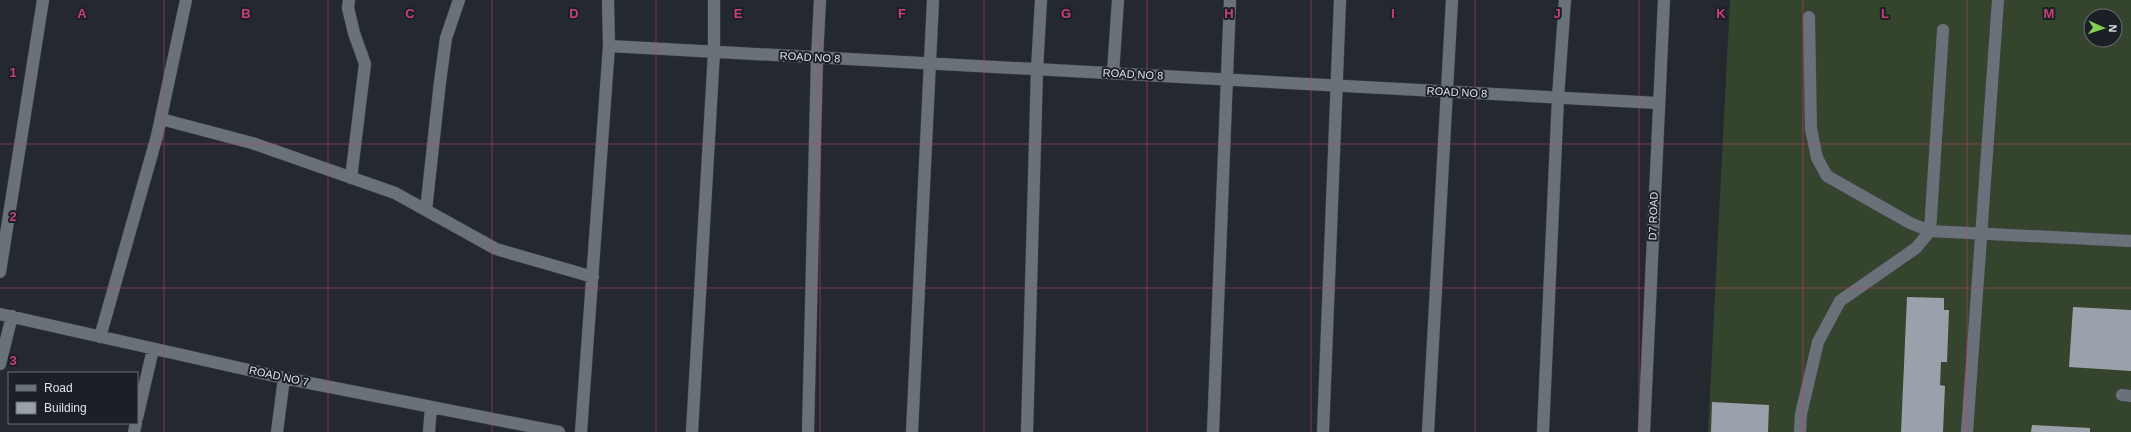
<svg xmlns="http://www.w3.org/2000/svg" width="2131" height="432" font-family="Arial,sans-serif">
<style>
.grass{fill:#35442d;fill-rule:evenodd}
.building{fill:#9ba1aa}
.lines{fill:none;stroke-linecap:round;stroke-linejoin:round}
.minor-casing{stroke:#3f444a;stroke-width:13}
.minor{stroke:#6b7179;stroke-width:12}
.grid{fill:none;stroke:#c84077;stroke-width:1;stroke-opacity:0.55}
.labels{text-anchor:middle;dominant-baseline:central;stroke-width:4;stroke-linejoin:round;paint-order:stroke}
.street-label{font-size:11px;fill:#dfe2e7;stroke:#1b1f26}
.grid-label{font-size:13px;text-anchor:middle;font-weight:bold;fill:#c84077;stroke:#1b1f26;stroke-width:4;stroke-linejoin:round;paint-order:stroke}
</style>
<rect width="100%" height="100%" fill="#242930"/>
<path class="grass" d="M1730 0H2131V432H1708ZM2091 16H2115V40H2091Z"/>
<path class="building" d="M1907 297 1944 298V310H1949L1947 362H1941L1940 385 1945 386 1943 432H1901Z
M2073 307 2131 310V371L2069 367Z
M1712 402 1769 405 1768 432H1711Z
M2032 425 2090 428V432H2031Z"/>
<g class="lines">
<defs>
<path id="minor" d="M349 0 348 8 354 33 365 64 351 178
M1809 17 1811 129 1817 158 1827 176 1910 223 1930 231 2131 241
M609 46 1658 103
M1113 73 1118 0
M161 119 252 143 395 193 496 249 593 277
M426 210 440 82 446 38 459 0
M0 272 43 0
M0 314 284 378 559 432
M100 337 157 136 186 0
M0 364 12 316
M2122 395 2131 396
M137 418 153 349
M134 432 136 423
M277 432 284 378
M429 432 431 407
M581 432 609 46 608 0
M692 432 714 52V0
M808 432 817 58 820 0
M912 432 933 0
M1027 432 1037 69 1041 0
M1213 432 1230 0
M1323 432 1340 0
M1428 432 1452 0
M1543 432 1558 97 1565 0
M1644 432 1664 0
M1800 432 1801 414 1818 342 1840 301 1916 248 1930 231 1943 30
M1967 432 1998 0"/>
</defs>
<use href="#minor" class="minor-casing"/>
<use href="#minor" class="minor"/>
</g>
<path class="grid" d="M164 0V432M328 0V432M492 0V432M656 0V432M820 0V432M984 0V432M1147 0V432M1311 0V432M1475 0V432M1639 0V432M1803 0V432M1967 0V432M0 144H2131M0 288H2131"/>
<g class="labels">
<g class="street-label">
<text transform="translate(810 57) rotate(3)">ROAD NO 8</text>
<text transform="translate(1133 74) rotate(3)">ROAD NO 8</text>
<text transform="translate(1457 92) rotate(3)">ROAD NO 8</text>
<text transform="translate(1653 216) rotate(-88)">D7 ROAD</text>
<text transform="translate(279 376) rotate(12)">ROAD NO 7</text>
</g>
</g>
<g class="grid-label">
<text x="82" y="18">A</text>
<text x="246" y="18">B</text>
<text x="410" y="18">C</text>
<text x="574" y="18">D</text>
<text x="738" y="18">E</text>
<text x="902" y="18">F</text>
<text x="1066" y="18">G</text>
<text x="1229" y="18">H</text>
<text x="1393" y="18">I</text>
<text x="1557" y="18">J</text>
<text x="1721" y="18">K</text>
<text x="1885" y="18">L</text>
<text x="2049" y="18">M</text>
<text x="13" y="77">1</text>
<text x="13" y="221">2</text>
<text x="13" y="365">3</text>
</g>
<rect x="8" y="372" width="130" height="52" fill="#1b1f26" stroke="#696d73"/>
<rect x="16" y="385" width="20" height="6" fill="#6b7179" stroke="#696d73"/>
<text x="44" y="392" font-size="12" fill="#dfe2e7">Road</text>
<rect x="16" y="402" width="20" height="12" fill="#9ba1aa" stroke="#696d73"/>
<text x="44" y="412" font-size="12" fill="#dfe2e7">Building</text>
<g transform="translate(2103 28) rotate(93)"><circle r="19" fill="#1b1f26" stroke="#696d73"/>
<path d="M0-3L7 15L0 10L-7 15Z" fill="#83d04e"/>
<text y="-6" font-size="11" font-weight="bold" text-anchor="middle" fill="#dfe2e7">N</text>
</g>
</svg>
